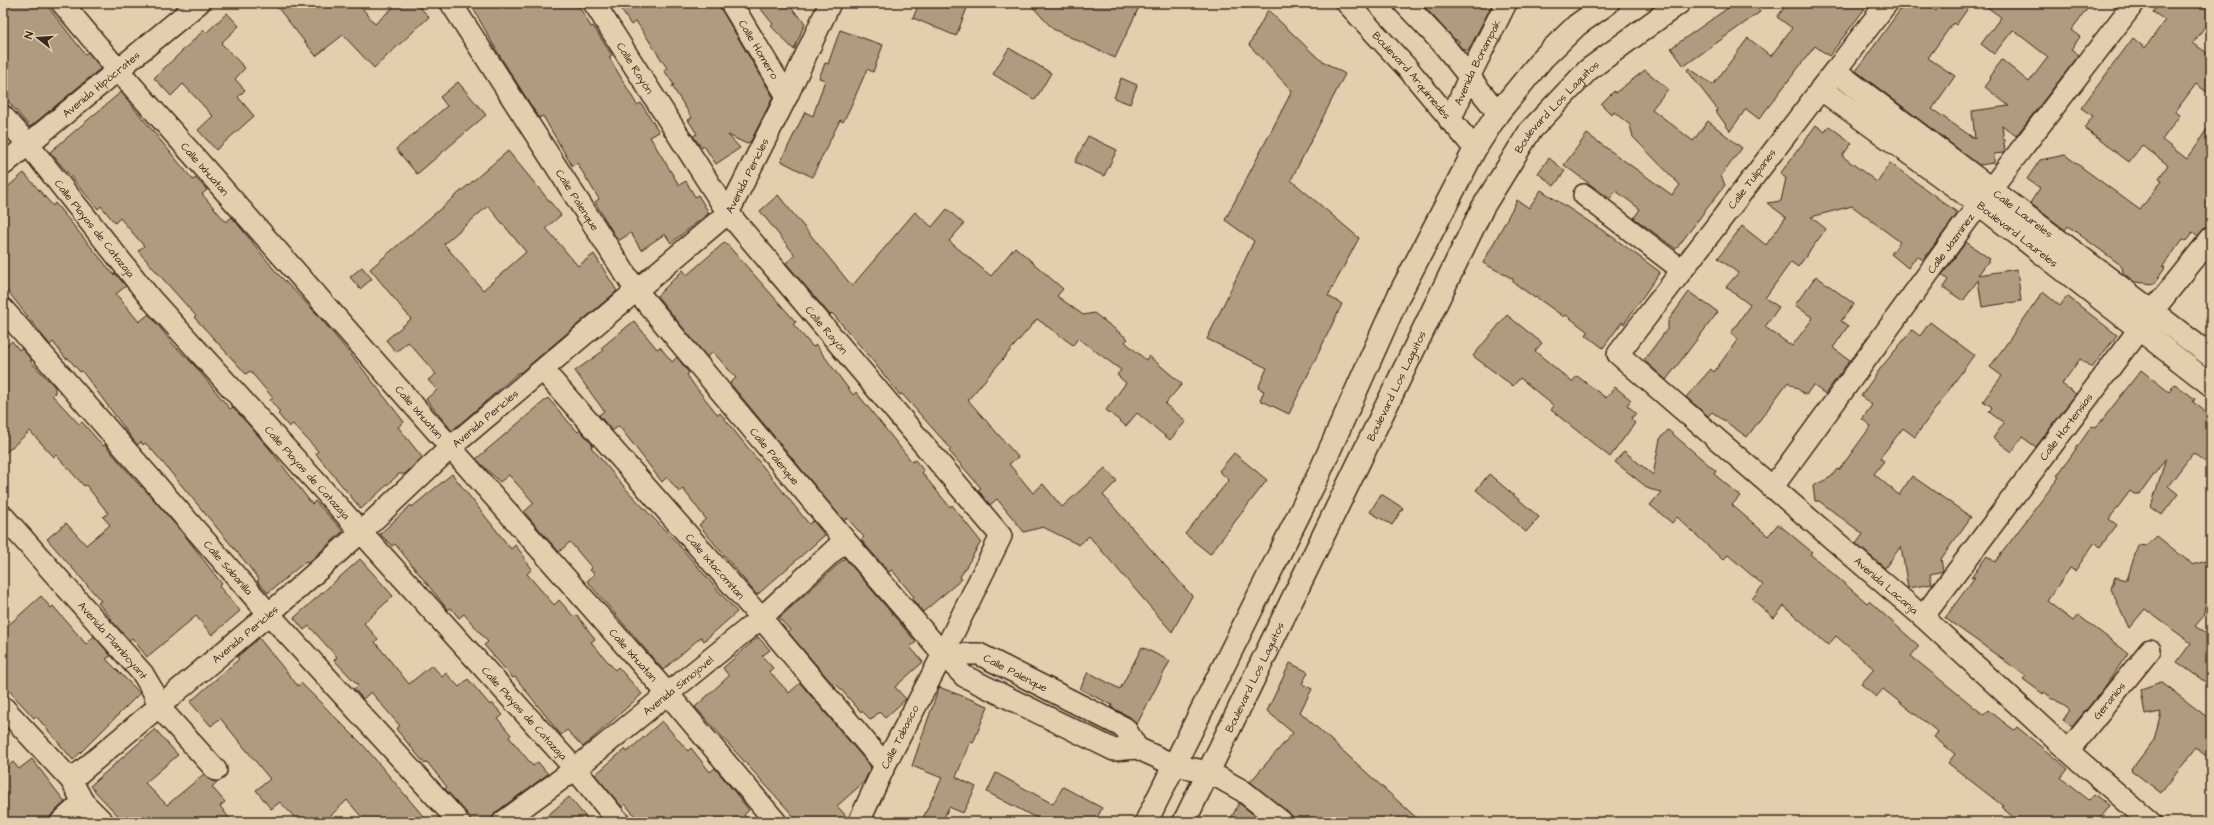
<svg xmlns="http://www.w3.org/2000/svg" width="2214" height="825" font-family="'Architects Daughter',sans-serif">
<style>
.building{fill:#b09b80;stroke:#3b2a1e;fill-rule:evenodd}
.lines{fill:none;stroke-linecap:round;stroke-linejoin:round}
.street-casing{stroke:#3b2a1e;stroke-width:24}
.secondary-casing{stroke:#3b2a1e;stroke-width:25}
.primary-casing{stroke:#3b2a1e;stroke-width:25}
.street{stroke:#e4cead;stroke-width:21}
.secondary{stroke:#e4cead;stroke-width:22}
.primary{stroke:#e4cead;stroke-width:22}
.labels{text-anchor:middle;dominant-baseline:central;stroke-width:3;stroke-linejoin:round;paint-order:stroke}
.street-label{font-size:11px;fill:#3b2a1e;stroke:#e4cead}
</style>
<rect width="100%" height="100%" fill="#e4cead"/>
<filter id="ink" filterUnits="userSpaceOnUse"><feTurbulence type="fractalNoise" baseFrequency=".025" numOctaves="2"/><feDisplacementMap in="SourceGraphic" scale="8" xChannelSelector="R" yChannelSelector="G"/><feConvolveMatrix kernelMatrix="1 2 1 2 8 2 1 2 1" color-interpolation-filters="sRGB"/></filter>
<g filter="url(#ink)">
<path class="building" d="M3 3H45L85 54 88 52 101 68 30 127 3 95Z
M274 3H358L375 24 398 3H416L429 17 374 68 343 35 316 56Z
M470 3H577L591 27 593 26 612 55 609 57 637 105 641 103 659 132 650 137 679 185 686 181 695 197 698 195 709 213 671 243 665 234 641 250 631 233 618 241 595 202 599 199 577 163 572 166 543 116 539 118 498 53Z
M617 3H719L721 9 773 97 751 141 747 144 728 135 740 148 716 164 704 146 702 148 693 136 697 134 688 120 692 118 672 86 674 85 664 70 667 68 636 21 631 25Z
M756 3H787L805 23 794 50 771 26 773 24Z
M919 3H956L967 8 956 36 913 18Z
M1029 3H1141L1115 58 1053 29Z
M1421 3H1493L1468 51 1462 49 1458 44 1459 41 1454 39Z
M1735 3H1754L1760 12 1684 66 1671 48Z
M1788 3H1869L1829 56 1815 46 1759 119 1746 109 1730 131 1716 111 1717 109 1687 70 1689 68 1713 85 1748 38 1771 56 1792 28 1777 17Z
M1905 3H1925L1936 11 1941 3H1972L1956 25 1953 23 1928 58 1955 76 1932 109 1975 139 1972 111 2009 106 1985 87 1991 79 1989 77 2002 60 2029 82 2048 57 2013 30 1994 54 1981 44 2001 17 1981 3H2092L2071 30 2080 37 2071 49 2079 55 2016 136 2002 125 2005 151 2003 153 1994 154V163L1979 165 1856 71Z
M2160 3H2205L2211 7V18L2193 43 2211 56V95L2196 84 2175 112 2180 115 2162 140 2187 159 2211 123V226L2206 227 2198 236 2193 232 2186 241 2183 239 2163 266 2165 268 2154 284 2135 282 2123 273 2122 266 2068 226 2065 230 2030 203 2040 188 2027 179 2040 160 2065 155 2140 210 2162 180 2159 178 2168 165 2142 145 2129 162 2084 128 2093 116 2081 108 2133 38 2145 48 2165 20 2153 12Z
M1268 10 1319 59 1345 74 1291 180 1359 238 1328 296 1342 304 1289 414 1260 400 1264 391 1258 388 1267 368 1207 339 1254 241 1225 220 1292 91 1249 45Z
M227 13 239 26 221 43 245 68 235 79 245 90 238 97 254 116 216 150 198 130 213 116 183 84 171 96 154 78 204 30 206 33Z
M840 30 883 45 873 72 867 69 851 106 843 122 840 120 812 177 781 161 805 112 813 116 825 80 819 78 825 63 828 64Z
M1009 48 1051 73 1035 100 993 74Z
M1645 70 1668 89 1652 109 1693 141 1708 121 1742 148 1721 176 1725 185 1676 249 1634 218 1640 209 1616 191 1610 199 1564 165 1587 134 1672 195 1680 185 1633 137 1630 125 1614 112 1612 115 1601 104 1614 91 1615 93Z
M1121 78 1137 85 1130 104 1114 98Z
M458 82 486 115 417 174 396 149 447 106 440 97Z
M121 92 193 180 196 178 207 190 202 194 226 222 232 217 277 273 317 314 362 368 404 422 398 427 422 457 405 474H399L361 509 316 454 318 451 293 424 289 427 278 414 280 412 270 400 273 398 250 371 246 374 194 317 196 316 138 251 144 246 120 218 115 223 101 206 98 209 50 152Z
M1816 125 1825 132 1829 126 1852 143 1842 156 1877 182 1890 163 1958 213 1923 260 1917 256 1908 268 1891 254 1900 242 1852 206 1811 217 1826 229 1798 267 1791 262 1765 298 1779 307 1765 327 1792 346 1813 318 1795 305 1816 276 1854 304 1841 321 1848 326 1833 348 1850 360 1825 394 1813 385 1806 395 1788 382 1747 437 1712 412 1708 416 1686 397 1711 369 1714 372 1738 339 1731 333 1750 305 1726 287 1738 273 1718 258 1742 226 1766 245 1786 217 1767 203 1781 201 1786 178 1780 174Z
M1088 136 1117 150 1104 176 1075 162Z
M508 151 561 215 546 228 578 266 594 254 617 291 520 373 519 372 452 431 426 399 437 390 428 380 436 374 408 342 396 352 386 340 411 319 370 269ZM488 206 526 252 483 290 444 244Z
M1549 158 1565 171 1554 186 1538 173Z
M24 173 53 206 55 203 114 275 115 273 126 286 116 294 139 322 149 314 173 344 195 366 230 409 233 407 269 448 312 504 315 501 343 531 308 563 306 561 268 593 257 581 259 580 247 564 153 451 145 443 143 445 141 442 137 445 82 371 80 372 68 358 66 359 53 342 50 345 3 285V191Z
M1541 190 1614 238 1660 272 1624 324 1622 322 1603 348 1586 335 1588 332 1566 315 1564 317 1536 297 1535 298 1513 282V279L1483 263 1517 200 1529 208Z
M778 195 852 286 915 212 932 227 947 209 964 224 949 241 991 276 1015 247 1063 289 1057 296 1083 315 1094 313 1128 339 1125 342 1146 360 1149 356 1182 384 1165 404 1186 421 1170 440 1137 413 1126 426 1106 410 1126 383 1117 375 1121 370 1078 338 1073 345 1037 319 968 400 1018 457 1009 464 1033 493 1043 484 1062 507 1105 468 1117 481 1103 495 1192 596 1172 632 1089 536 1079 545 1043 527 1024 532 997 499 990 505 978 490 981 488 949 451 951 449 902 394 900 395 868 355 832 313 830 315 786 263 795 255 760 211Z
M725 242 796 322 793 324 813 347 816 345 853 395 856 392 912 462 915 460 924 471 922 473 950 507 952 505 981 542 960 577 962 579 923 612 912 599 914 597 892 570 889 572 861 540 864 537 847 518 844 521 730 383 736 378 713 352 707 357 657 296 683 270 687 275Z
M1966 242 1990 259 1978 275 2017 269 2021 301 1982 307 1978 280 1963 301 1943 287 1948 280 1942 275Z
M362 267 372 279 360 289 350 277Z
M1689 292 1718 312 1666 380 1644 360 1668 328V321Z
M2043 292 2060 306 2067 296 2117 335 2092 368 2080 359 2062 384 2076 394 2036 447 2022 437 2012 452 1993 438 2004 423 1989 412 1992 407 1983 401 2002 376 1990 367Z
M1507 315 1542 343 1535 351 1572 382 1577 376 1606 398 1615 387 1631 400 1627 405 1636 413 1631 419 1635 423 1610 457 1551 410 1554 406 1520 378 1513 386 1473 356Z
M634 321 657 349 660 347 672 362 677 357 689 373 687 375 694 385 718 415 720 413 809 524 813 521 825 535 757 595 699 525 706 519 683 489 679 492 667 477 662 482 619 426 612 431 599 415 604 411 575 371 603 351 601 348Z
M1930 322 1974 355 1915 437 1903 428 1880 458 1884 461 1874 474 1899 495 1912 476 1971 517 1941 559 1943 571 1930 574 1932 584 1908 588 1901 546 1885 568 1856 544 1863 534 1819 501H1815L1813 486 1831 477 1837 469 1839 470 1871 426 1862 419 1872 405 1861 396 1880 369 1912 330 1920 336Z
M12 341 19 350 21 348 32 360 30 361 55 387V393L52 395 79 424 82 422 103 446 105 445 141 487 142 486 186 537 222 584 219 586 240 611 212 635 196 616 147 657 132 638 129 640 111 620 112 619 98 603 101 601 47 539 66 523 86 545 110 525 103 517 108 513 86 485 84 486 56 455 54 457 30 431 3 455V349Z
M2141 370 2169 392 2175 384 2195 399 2193 402 2211 416V466L2193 453 2168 486 2178 494 2162 515 2151 507 2166 458 2140 494H2134L2130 491 2109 519 2117 525 2100 547 2095 542 2075 571 2070 568 2047 601 2073 621 2078 615 2128 653 2104 688 2072 727 2063 720 2070 710 2044 692 2043 694 2023 679 2026 676 1945 618 1975 577 1971 578 1987 556 1995 562 2059 477 2057 476 2092 426 2096 428Z
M548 398 572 426 578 432 580 430 593 445 591 447 626 489 677 543 737 612 704 641 701 637 663 670 587 581 595 574 590 570 592 568 570 542 559 552 524 512 534 503 509 475 500 482 476 459Z
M1668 430 1716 471 1714 474 1740 496 1732 505 1768 536 1778 524 1812 552 1810 554 1867 603 1869 601 1919 646 1911 656 1984 715 1988 710 2014 730 2017 727 2068 769 2061 778 2089 800 2094 794 2109 806 2096 822H2019L2001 807 2003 806 1948 763 1955 754 1934 737 1938 732 1883 689 1876 697 1861 684 1874 669 1836 636 1828 645 1784 606 1774 618 1752 599 1763 585 1728 555 1723 560 1677 517 1672 523 1650 505 1661 492 1649 489 1615 462 1624 451 1653 475 1660 439Z
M1234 453 1267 480 1210 554 1185 534 1229 480 1219 471Z
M452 474 511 549 515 545 524 556 523 557 532 569 527 574 554 605 559 600 574 617 577 615 595 639 591 642 615 670 618 667 642 694 583 747 567 730 561 735 515 677 513 678 484 645 488 642 464 614 459 618 451 608 448 610 395 544 392 546 380 534 411 505 412 507Z
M1489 474 1539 517 1526 532 1476 490Z
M1381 494 1403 508 1392 525 1370 512Z
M2157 536 2193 565 2211 559V602L2205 605 2203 617 2195 626 2211 637V686L2177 662 2191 643 2145 609 2129 628 2111 589 2115 577 2127 580 2138 545 2146 546Z
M845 558 916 642 910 647 923 662 895 687 906 699 885 718 879 712 871 720 862 711 861 712 837 685 835 687 788 632 790 630 779 618Z
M360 559 393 596 364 623 378 639 375 642 409 684 432 665 442 677 446 673 459 687 468 679 490 705 492 703 503 715 498 719 511 735 509 737 533 766 538 762 548 774 496 812 491 822H471L468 814 445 789 447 787 427 762 425 764 396 729 400 726 371 692 363 699 354 689 358 685 334 660 337 657 309 626 304 630 294 618Z
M41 596 51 608 53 606 86 644 94 636 111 656 106 659 140 693 73 760 36 716 34 718 3 684V630Z
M758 637 770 650 762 656 773 668 769 671 789 693 800 683 871 767 864 782 837 806 848 818 847 822H799L695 707 729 676 723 668Z
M259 638 298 686 301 683 364 746 428 822H366L347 800 324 822H299L280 802 271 809 256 790 270 779 220 718 211 726 190 702 239 659 237 657Z
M1142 647 1170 661 1137 724 1130 717 1111 707 1112 705 1080 689 1088 672 1120 689Z
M1290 663 1308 672 1302 684 1312 689 1300 712 1421 822H1294L1289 813 1250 782 1293 733 1267 711Z
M2161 682 2211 720V760L2196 748 2161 793 2131 770 2154 740 2161 712 2145 715 2141 689Z
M939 687 988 706 973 743 970 742 956 777 976 787 963 813 949 807 942 822H921L942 778 912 766Z
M662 721 688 751 691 748 710 772 715 768 749 810 744 815 750 822H640L625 804 622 807 595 775 625 749 627 752Z
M155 729 178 755 145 783 167 805 204 774 212 781 217 782 212 787 225 802 220 806 232 822H124L90 786Z
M32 759 65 802 53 813 47 822H3V770L13 762 19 769Z
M996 773 1053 804 1063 787 1102 808 1095 822H1044L987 792Z
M569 797 590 822H540L562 803Z
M1239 803 1263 822H1229Z"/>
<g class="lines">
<defs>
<g id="street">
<path id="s1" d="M62 3 118 70 668 694 776 822"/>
<path id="s2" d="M451 3 635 289 845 540 943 654 964 676 1114 750 1137 748"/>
<path id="s3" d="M594 3 728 213 1001 536 943 654 885 765 859 822"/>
<path id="s4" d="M731 3 787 96"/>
<path id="s5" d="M1347 3 1409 70 1475 149"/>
<path d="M1404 3 1443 44 1498 113"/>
<path d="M1835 71 1887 3"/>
<path id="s6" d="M1821 89 1618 354 1923 617 2068 751 2150 822"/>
<path id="s7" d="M3 116 27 143 151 299 575 769 619 822"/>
<path id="s8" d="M1450 121 1469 77 1506 3"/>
<path id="s9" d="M3 165 199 3"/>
<path d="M1584 195 1682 270"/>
<path id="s10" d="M3 309 269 614 459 822"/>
<path id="s11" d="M543 370 761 618 885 765"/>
<path id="s12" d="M1772 488 1979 204 2134 3"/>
<path id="s13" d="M3 516 143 674 153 691 159 707 216 770"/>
<path id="s14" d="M1923 617 2152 312 2211 238"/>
<path id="s15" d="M943 654H979L1125 728 1137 748 1174 765 1209 772 1243 791 1282 822"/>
<path d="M3 707 71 780 83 802 103 822"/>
<path id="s16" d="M2068 751 2150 650"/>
<path id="s17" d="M71 780 269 614 360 533 451 447 728 213 787 96 830 3"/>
<path d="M61 822 83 802"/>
<path id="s18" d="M503 822 575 769 761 618 845 540"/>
</g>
<g id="secondary">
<path id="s19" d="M2211 356 1835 71 1821 89 1979 204 2211 385"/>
</g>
<g id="primary">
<path d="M1146 822 1318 476 1399 295 1475 149 1498 113 1543 58 1577 25 1608 3"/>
<path id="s20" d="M1184 822 1483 207 1530 131 1588 70 1679 3"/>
</g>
</defs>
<use href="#street" class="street-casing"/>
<use href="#secondary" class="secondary-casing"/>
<use href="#primary" class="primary-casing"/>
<use href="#street" class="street"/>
<use href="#secondary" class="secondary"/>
<use href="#primary" class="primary"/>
</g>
</g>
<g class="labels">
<g class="street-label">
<text stroke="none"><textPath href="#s4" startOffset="54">Calle Homero</textPath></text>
<text stroke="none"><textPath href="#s8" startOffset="65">Avenida Bonampak</textPath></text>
<text stroke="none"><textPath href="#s3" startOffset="77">Calle Rayón</textPath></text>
<text stroke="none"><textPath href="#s5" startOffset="97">Boulevard Arquímedes</textPath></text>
<text stroke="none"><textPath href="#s9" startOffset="127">Avenida Hipócrates</textPath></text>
<text stroke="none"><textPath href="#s20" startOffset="809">Boulevard Los Laguitos</textPath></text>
<text stroke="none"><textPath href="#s1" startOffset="219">Calle Ixhuatan</textPath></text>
<text stroke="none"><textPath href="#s17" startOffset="910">Avenida Pericles</textPath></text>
<text transform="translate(1752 179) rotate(-53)">Calle Tulipanes</text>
<text stroke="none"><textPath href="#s2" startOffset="234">Calle Palenque</textPath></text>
<text transform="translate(2023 214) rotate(37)">Calle Laureles</text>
<text stroke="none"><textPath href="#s7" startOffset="145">Calle Playas de Catazaja</textPath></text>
<text stroke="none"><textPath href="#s19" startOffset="739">Boulevard Laureles</textPath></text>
<text stroke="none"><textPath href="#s12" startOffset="303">Calle Jazminez</textPath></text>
<text stroke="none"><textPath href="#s3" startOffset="402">Calle Rayón</textPath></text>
<text stroke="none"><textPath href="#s20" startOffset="485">Boulevard Los Laguitos</textPath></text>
<text stroke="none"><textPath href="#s1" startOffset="543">Calle Ixhuatan</textPath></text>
<text stroke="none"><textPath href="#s17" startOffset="550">Avenida Pericles</textPath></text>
<text stroke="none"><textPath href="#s14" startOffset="238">Calle Hortensias</textPath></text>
<text stroke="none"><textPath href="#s2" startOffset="558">Calle Palenque</textPath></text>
<text stroke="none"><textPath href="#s7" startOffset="469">Calle Playas de Catazaja</textPath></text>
<text stroke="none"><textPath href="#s11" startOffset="261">Calle Ixtacomitan</textPath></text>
<text stroke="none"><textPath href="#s10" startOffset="343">Calle Sabanilla</textPath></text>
<text stroke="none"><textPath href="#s6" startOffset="688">Avenida Lacanja</textPath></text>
<text stroke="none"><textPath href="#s17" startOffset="227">Avenida Pericles</textPath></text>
<text stroke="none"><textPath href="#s13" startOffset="166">Avenida Flamboyant</textPath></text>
<text stroke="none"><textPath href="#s1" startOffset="867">Calle Ixhuatan</textPath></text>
<text stroke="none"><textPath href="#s15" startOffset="77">Calle Palenque</textPath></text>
<text stroke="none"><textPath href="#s20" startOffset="161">Boulevard Los Laguitos</textPath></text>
<text stroke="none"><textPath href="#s18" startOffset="222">Avenida Simojovel</textPath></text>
<text stroke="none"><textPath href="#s16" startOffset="65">Geranios</textPath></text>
<text stroke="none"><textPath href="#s7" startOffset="793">Calle Playas de Catazaja</textPath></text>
<text transform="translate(900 737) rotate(-63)">Calle Tabasco</text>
</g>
</g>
<rect width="2214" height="825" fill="none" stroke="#e4cead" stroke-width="16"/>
<rect x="8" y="8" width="2198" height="809" fill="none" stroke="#3b2a1e" stroke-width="1.5" filter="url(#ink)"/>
<g transform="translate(38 38) rotate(287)" stroke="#e4cead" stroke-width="3" paint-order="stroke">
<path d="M0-3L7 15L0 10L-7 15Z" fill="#3b2a1e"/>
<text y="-6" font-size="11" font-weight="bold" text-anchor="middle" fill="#3b2a1e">N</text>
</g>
</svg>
